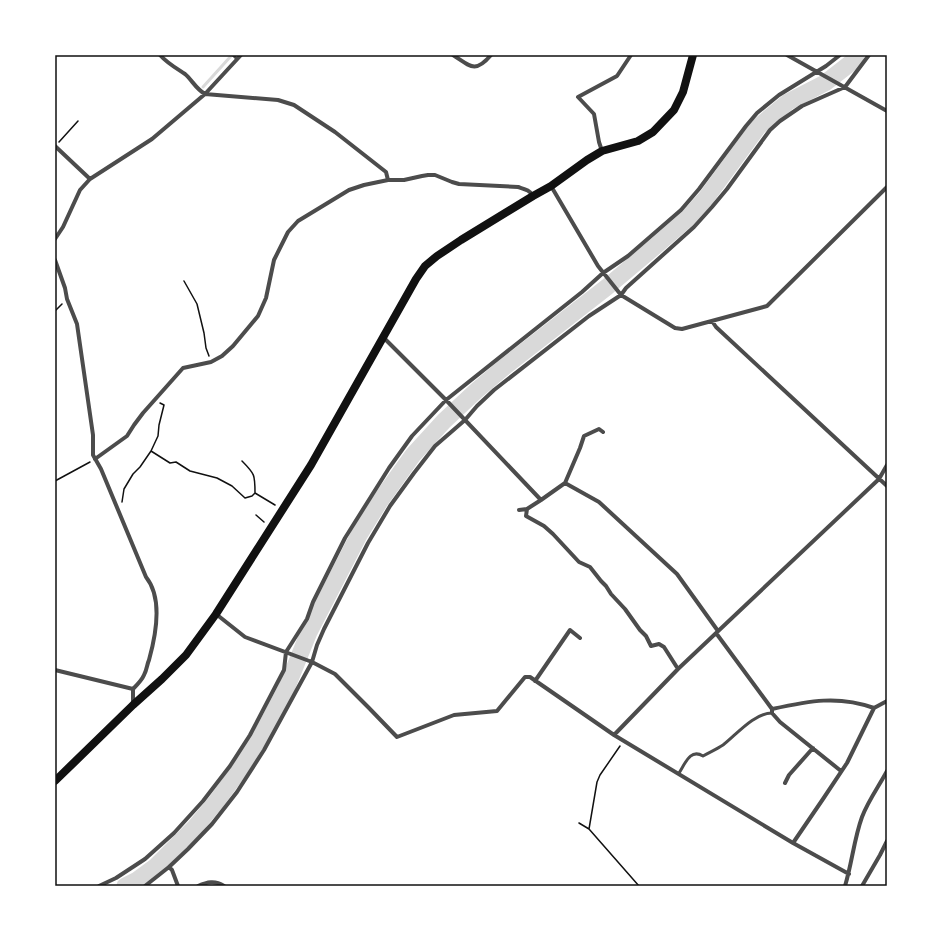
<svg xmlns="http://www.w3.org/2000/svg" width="942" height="941" font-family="Commissioner,sans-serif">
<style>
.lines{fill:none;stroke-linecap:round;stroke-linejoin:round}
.stream{stroke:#d9d9d9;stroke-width:3}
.river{stroke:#d9d9d9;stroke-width:17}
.path{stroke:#111;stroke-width:1.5}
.service{stroke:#4c4c4c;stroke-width:3}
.minor{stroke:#4c4c4c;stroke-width:4}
.secondary{stroke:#111;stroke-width:8}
.neatline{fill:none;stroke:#111;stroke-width:1.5}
</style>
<rect width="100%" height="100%" fill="#fff"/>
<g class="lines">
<path class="stream" d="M203 87 231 56"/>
<path class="river" d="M125 886 137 880 156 866 195 827 216 802 238 772 266 727 286 689 309 632 359 535 380 501 413 455 444 421 476 391 502 369 607 287 658 244 688 218 706 198 758 127 788 102 825 83 852 62 856 55"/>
<path class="path" d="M59 142 78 121
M184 281 197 304 204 333 206 348 209 356
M55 311 62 304
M151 451 170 463 176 462 190 471 217 478 232 486 245 498 252 496 255 493 275 505
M242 461C255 474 255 475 255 493
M55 481 90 462
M122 502 124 489 133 474 140 467 151 451 158 436 159 425 164 405 160 403
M256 515 264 522
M579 823 589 829 639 886
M589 829 597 782 600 775 620 746"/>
<path class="service" d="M233 55 237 59
M679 773C685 764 690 748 703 756 710 752 717 749 723 745 736 735 754 713 772 713"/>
<path class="minor" d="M160 55C167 63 176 68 185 74 192 80 196 89 205 94L278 100 294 105 335 132 386 172 388 180
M453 55C470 66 475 74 491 55
M787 55 887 111
M55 146 90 179
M602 151 599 142 594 114 578 97 617 76 631 55
M551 186 598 266 621 295 675 328 682 329 767 306 887 187
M55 239 63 227 80 190 90 179 152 139 205 94 241 55
M55 260 65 288 67 299 77 324 93 435V455L101 469 146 577C163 598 156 635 149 660 147 664 147 670 144 675 142 680 137 685 133 689
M712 321 716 327 887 486
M383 337 446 400 541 500 565 483
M603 432 599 429 584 436 580 448 565 483 599 502 677 574 718 631
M95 459 127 436 134 425 143 413 183 368 211 362 222 356 233 346 258 316 266 298 274 260 288 232 298 221 349 190 364 185 388 180H404L422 176 428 175H435L452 182 459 184 518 187C524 189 530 190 533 196
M527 509 526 516 544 526 553 534 579 562 590 567 601 581 606 586 611 594 625 609 640 630 646 636 651 646 659 644 664 647 678 669 879 479 887 465
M519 510 527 509 541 500
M216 614 245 637 312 662 335 674 369 708 397 737 454 715 497 711 525 677H530L614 735 793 843 849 874
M716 633 772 709V713L780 722 841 771
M55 670 133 689V705
M535 681 570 630 580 638
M772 709C809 701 838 695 874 708
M614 735 678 669
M785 783 789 775 813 748
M793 843 823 799 847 763 874 708 887 701
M169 867 172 870 178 886
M99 886 116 878 145 859 174 833 203 801 230 766 250 735 284 670 286 652 307 619 313 602 345 538 389 468 412 436 446 400 582 292 603 273 628 256 681 210 699 189 746 126 757 113 779 95 826 66 840 55
M145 886 169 867 188 849 212 824 237 792 264 750 312 662 317 645 324 629 368 543 390 506 414 473 435 446 465 420 477 406 494 390 589 316 621 295 626 288 694 227 712 207 727 189 770 130 780 121 802 106 845 87 869 55
M198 886C207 882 215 880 224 886
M845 886C852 863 854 839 862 817 868 801 879 786 887 771
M862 886 880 855 887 841"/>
<path class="secondary" d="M55 781 133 705 162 679 186 655 216 614 311 465 416 279 425 266 437 256 461 240 533 196 551 186 587 160 602 151 638 141 653 132 674 110 683 92 693 55"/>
</g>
<rect width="942" height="941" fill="none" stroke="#ffffff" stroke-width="112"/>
<rect x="56" y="56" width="830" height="829" class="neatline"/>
</svg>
